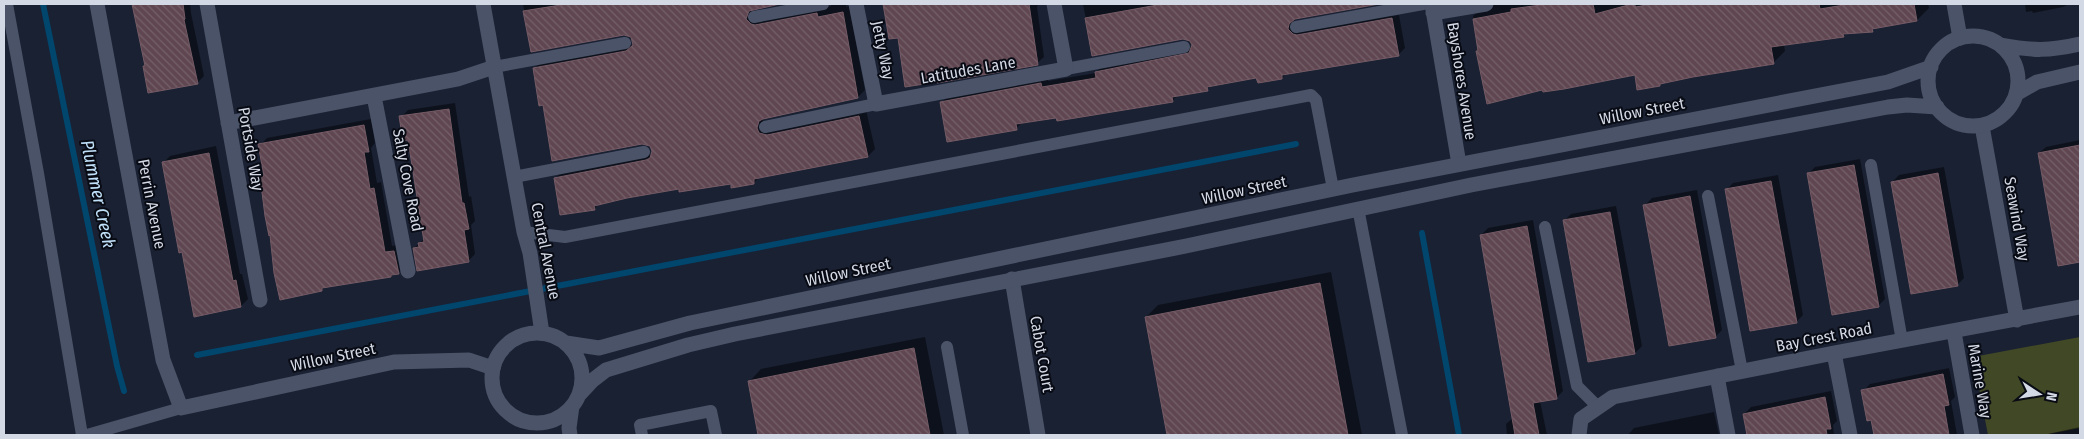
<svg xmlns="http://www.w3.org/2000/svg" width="2084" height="439" font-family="'Fira Sans Condensed',sans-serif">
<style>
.green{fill:#414825}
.shadow{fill:#0007}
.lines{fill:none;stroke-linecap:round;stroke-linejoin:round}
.stream{stroke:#00466d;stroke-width:6}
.building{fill:url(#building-back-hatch);stroke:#755b65}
.service{stroke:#4a5368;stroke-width:12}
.minor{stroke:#4a5368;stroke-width:15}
.tertiary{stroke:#4a5368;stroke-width:15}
.labels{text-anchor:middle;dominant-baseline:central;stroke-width:4;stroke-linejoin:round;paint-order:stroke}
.street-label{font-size:16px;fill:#d4d9e6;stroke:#080b13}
.water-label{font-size:18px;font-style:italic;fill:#c1e1fa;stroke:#080b13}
</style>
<defs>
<pattern id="building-back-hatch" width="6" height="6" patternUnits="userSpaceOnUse" patternTransform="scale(1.25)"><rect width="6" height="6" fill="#5f4650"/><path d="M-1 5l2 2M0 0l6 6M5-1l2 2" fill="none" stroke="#756069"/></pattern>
</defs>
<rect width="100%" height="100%" fill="#1a2133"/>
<path class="green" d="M2080 337V428L2044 435H1988L1973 357Z"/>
<path class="shadow" d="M133 4H190L191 13 204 76 197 83 146 65Z
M523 4H774L753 8V12L763 19 831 6 832 4H846V7L849 6 865 90 858 97 764 118 763 121 766 126 866 110 875 149 868 156 760 176 754 183 732 182 680 188 600 203 594 209 556 178 562 171 652 154 653 151 651 145 544 103 534 69 541 62 634 45V41L629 34H624L532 51Z
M884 4H1038L1037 7 1044 57 1037 63 899 36Z
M1083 4H1372L1295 18 1294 22 1392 13V16L1399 15 1405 48 1398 55 1287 73 1282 78 1258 76 1212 85 1207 89 1178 95 1173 100 1023 122 1016 128 942 102 949 95 1048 77V81L1096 73 1103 65 1192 47 1191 40 1183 38 1093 54Z
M1486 4H1928L1929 8 1917 20 1875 27 1872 30 1847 32 1844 36 1784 44 1785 51 1773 63 1662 83 1659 85 1636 74 1543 89 1477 52 1479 50 1473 16Z
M2025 4H2069L2063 7 2033 13 2032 11 2026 12Z
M455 103 469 197 471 196 475 221 471 225 475 254 468 261 414 248 425 238 409 139 401 117 408 110Z
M371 119 375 143 371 148 377 183 381 182 392 246 401 244 405 266 399 272 391 276 326 286 322 290 261 177 264 174 260 145 267 138Z
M2080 140V260L2059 264 2039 153 2046 147Z
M216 146 240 274H242L248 299 241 306 195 316 183 251 163 163 170 156Z
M1860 159 1885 299 1878 306 1808 174 1815 167Z
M1944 167 1964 278 1957 285 1892 182 1899 175Z
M1778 175 1803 315 1796 322 1726 190 1733 183Z
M1697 190 1722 330 1715 337 1645 205 1652 198Z
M1616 206 1642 346 1635 353 1564 221 1571 214Z
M1533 220 1563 391 1556 398 1540 401 1547 435H1507L1506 424 1513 418 1481 235 1488 228Z
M1331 272 1362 435H1169L1146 317 1158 305Z
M925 337 944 435H759L749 382 761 369Z
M1949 368 1955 397 1951 401 1957 435H1875L1872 419 1863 391 1870 384Z
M1831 391 1837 421 1833 425 1834 435H1748L1744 414 1751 407Z
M1714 412 1719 435H1628L1634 428Z
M2080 427V435H2043Z"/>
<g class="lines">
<path class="stream" d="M43 4 117 366 124 391
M1422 233 1459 435
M197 355C563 282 930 216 1296 144"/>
</g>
<path class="building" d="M132 4H183L185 19 184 20 198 84 148 93 143 66H145Z
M567 4H780L749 11 746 19 751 24 755 25 817 13 818 17 843 12 858 98 763 119 759 121 757 128 759 133 767 135 859 116 868 157 754 179V184L731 188V184L679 192V189L627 198 594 206 595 210 560 215 554 178 646 160 650 158 652 151 650 146 642 144 552 161 543 105 539 106 533 68 626 51 633 45 631 37 624 35 531 52 523 11Z
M883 4H1029L1038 65 937 83V82L905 87 898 38 889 39Z
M1163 4H1379L1295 19 1289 24 1288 29 1293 34 1297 35 1392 18 1399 56 1282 75V79L1258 83 1256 78 1207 87 1208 91 1172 97 1173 102 1057 121 1056 118 1016 124 1017 130 947 142 940 102 1041 83 1042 87 1096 78 1095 72 1189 53 1192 45 1190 41 1183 39 1092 56 1085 18Z
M1548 4H1593L1595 14 1632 4H1634L1636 7 1651 4H1819L1820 9 1850 4H1914L1917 21 1872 29 1873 32 1843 34 1844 37 1771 47 1774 64 1693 77 1660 84V86L1637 90 1635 75 1564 89 1543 92 1542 90 1487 104 1476 51H1478L1473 19 1511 12V9Z
M449 109 462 203H464L469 229 464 230 469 262 417 271 413 248 419 247 418 243 424 242 408 140 403 141 399 116Z
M364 125 369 152H364L370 189 374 188 385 252 394 251 399 274 391 275V277L322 288V291L280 300 274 273 270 235 269 236 265 216 260 177 264 176 258 144Z
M2080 145V262L2058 266 2038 153Z
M209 153 233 281 236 280 241 307 194 317 182 252 179 253 162 162Z
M1854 165 1879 307 1832 315 1807 173Z
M1938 173 1958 286 1911 294 1891 182Z
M1771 181 1797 323 1750 331 1725 189Z
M1690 196 1716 338 1669 346 1643 205Z
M1610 212 1635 354 1588 362 1563 220Z
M1527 226 1557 399 1533 403 1539 435H1515L1480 235Z
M1320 283 1348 435H1167L1145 317Z
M914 348 930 435H758L748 381Z
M1943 374 1949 405 1944 406 1949 435H1874L1871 420 1867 421 1861 390Z
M1825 397 1831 429H1826L1827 435H1747L1743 414Z"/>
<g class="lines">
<path class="service" d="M7 4 38 173 82 435
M754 17 823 4
M1296 27 1423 4
M494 67 625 43
M1066 69 1184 47
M765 127 876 104
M1871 165 1902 341
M514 177 644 152
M1708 196 1742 371
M1358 208 1402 435
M1545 227 1577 386 1598 407
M524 232 565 237 1311 95 1316 100 1333 189
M947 347 963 435
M87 435 181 408
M642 435 640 425 711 411 716 435"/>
<path class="minor" d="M97 4 163 360 181 408 394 362 469 360 493 368
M207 4 260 300
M483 4 524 232 530 253 542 333
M856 4 876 104 1066 69 1054 4
M1432 4 1459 164
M1954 4 1960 38
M1433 13 1486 4
M374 96 408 271
M228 123 458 79 494 67
M1982 126 2017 320
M1012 279 1038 435
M1954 332 1972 435
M1834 353 1850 435
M1717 376 1728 435
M1579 435 1581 419 1613 397 1834 353 2080 307"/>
<path class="tertiary" d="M1928 81a45 45 0 1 1 90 0a45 45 0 1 1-90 0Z
M2001 45C2033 51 2049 51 2080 44
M2016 94 2037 82 2080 72
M492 378a45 45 0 1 1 90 0a45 45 0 1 1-90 0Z
M566 343 599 348 690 323 1353 185 1888 82 1931 67
M579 395 593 380 606 370 688 345 735 334 1186 246 1471 185 1888 107 1907 105 1937 107
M570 435 569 428 572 406"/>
</g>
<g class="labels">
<g class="street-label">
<text transform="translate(883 50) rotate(78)">Jetty Way</text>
<text transform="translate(968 70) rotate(-10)">Latitudes Lane</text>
<text transform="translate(1462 81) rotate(81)">Bayshores Avenue</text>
<text transform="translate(1642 111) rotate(-11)">Willow Street</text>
<text transform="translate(251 149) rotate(80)">Portside Way</text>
<text transform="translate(408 180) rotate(79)">Salty Cove Road</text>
<text transform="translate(1244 190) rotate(-12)">Willow Street</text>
<text transform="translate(152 204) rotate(79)">Perrin Avenue</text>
<text transform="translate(2017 219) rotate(80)">Seawind Way</text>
<text transform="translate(546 251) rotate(79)">Central Avenue</text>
<text transform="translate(848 272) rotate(-12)">Willow Street</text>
<text transform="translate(1824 337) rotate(-11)">Bay Crest Road</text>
<text transform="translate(1042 354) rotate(80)">Cabot Court</text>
<text transform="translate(333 357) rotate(-12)">Willow Street</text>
<text transform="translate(1980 381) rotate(80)">Marine Way</text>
</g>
<g class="water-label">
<text transform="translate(98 194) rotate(78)">Plummer Creek</text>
</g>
</g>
<rect width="2084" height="439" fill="none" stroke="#d4d9e6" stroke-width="10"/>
<g transform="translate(2039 394) rotate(102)" stroke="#080b13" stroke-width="4" paint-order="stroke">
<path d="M0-4L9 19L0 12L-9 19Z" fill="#d4d9e6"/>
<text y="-8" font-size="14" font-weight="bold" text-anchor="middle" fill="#d4d9e6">N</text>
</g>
</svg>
